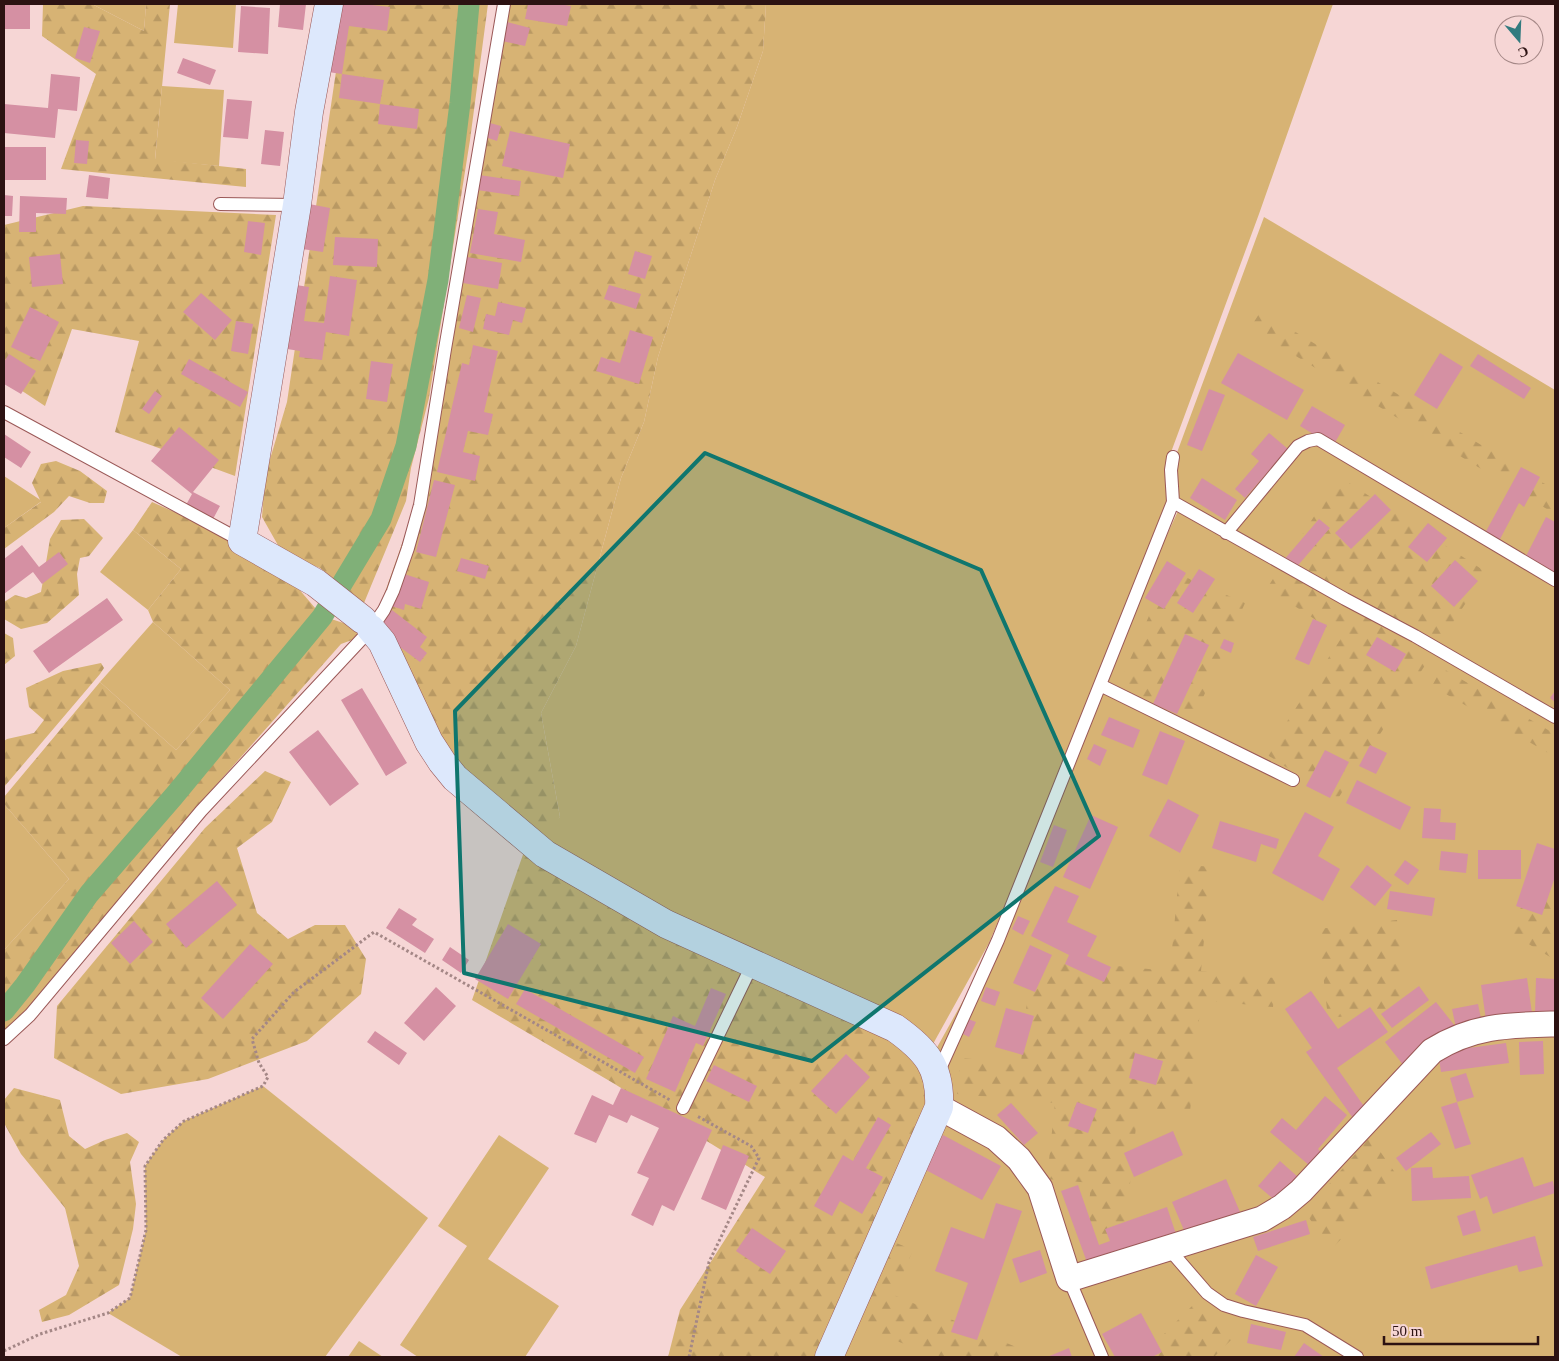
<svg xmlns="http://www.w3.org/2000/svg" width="1559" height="1361" font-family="'Times New Roman',serif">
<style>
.grass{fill:#d7b374}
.forest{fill:url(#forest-firs)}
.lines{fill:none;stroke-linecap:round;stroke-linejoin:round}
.canal{stroke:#80b078;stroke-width:21}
.building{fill:#d590a3}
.lane-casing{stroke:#9a5857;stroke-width:14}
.street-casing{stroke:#9a5857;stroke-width:27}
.secondary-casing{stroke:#9a5857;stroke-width:29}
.path{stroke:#a48786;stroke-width:3;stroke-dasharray:2.5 2.5;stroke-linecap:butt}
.lane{stroke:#fff;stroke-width:12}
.street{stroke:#fff;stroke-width:25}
.secondary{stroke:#dde8fc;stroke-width:28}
.marked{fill:#0f766e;fill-opacity:0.2;stroke:#0f766e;stroke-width:4;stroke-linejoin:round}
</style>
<defs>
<pattern id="forest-firs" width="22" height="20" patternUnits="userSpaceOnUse" patternTransform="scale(1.25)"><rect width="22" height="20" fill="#d7b374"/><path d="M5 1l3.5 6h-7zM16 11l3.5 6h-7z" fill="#b99963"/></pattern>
</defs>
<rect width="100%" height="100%" fill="#f6d6d5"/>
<path class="grass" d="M92 4H146L144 31Z
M178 4H236L233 48 174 43Z
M766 4H1333L1259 214 1170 455 1173 509 989 943 928 1053 528 841 560 817 541 713 576 646 621 478 644 422 658 357 715 180 737 127 763 51Z
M162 86 224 90 219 166 155 160Z
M1264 217 1555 390V1357H825L930 1060 994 945 1109 661 1178 511 1175 458Z
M4 476 42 501 4 528Z
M133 530 181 569 148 610 100 572Z
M153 622 230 690 176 750 100 682Z
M4 804 69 879 4 950Z
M263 1086 428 1218 325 1357H182L108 1313 130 1298 146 1230 145 1166 163 1140 184 1121Z
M499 1135 549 1168 488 1259 559 1306 525 1357H418L400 1345 467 1246 438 1226Z
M359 1341 383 1357H348Z"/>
<path class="forest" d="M43 4H92L144 31 146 4H170L155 159 246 169V187L61 169 96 74 42 36Z
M346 4H488L470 140 429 398 411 468 406 501 364 603 320 568 283 554 262 517 265 476 287 402Z
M501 4H766L763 51 737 127 715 180 658 357 644 422 621 478 576 646 541 713 560 817 547 833 529 841 930 1060 936 1109 825 1357H668L680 1310 765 1177 613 1083 472 1000 526 846 444 771 371 633 341 644 194 810 4 1038V950L69 879 4 804V797L100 682 176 750 230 690 153 622 148 610 181 569 133 530 152 502 240 541 273 559 322 616 371 632 430 464Z
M83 206 276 215 235 476 115 432 139 341 72 329 45 406 4 379V225Z
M1261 311 1555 490V514L1250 328Z
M56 461 80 471 107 491 104 503H90L69 496 54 512 4 549V528L41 502 32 483 41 464Z
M1340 477 1486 572 1337 800 1266 754 1342 637 1267 588Z
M84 519 103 538 89 556 80 558 77 574 79 595 47 623 21 629 4 619V602L15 595 26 598 41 592 50 539 61 520Z
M1169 570 1245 603 1193 720 1118 687Z
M4 633 13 638 15 656 4 665Z
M101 663 104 668 100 674 4 787V741L7 739 34 733 44 720 29 707 26 688 63 671Z
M1442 668 1555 734V757L1432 686Z
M265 771 291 782 272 822 237 848 257 913 288 939 315 925H345L366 959 361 994 307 1041 208 1079 121 1094 54 1058 57 1006 205 828Z
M1555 851V960L1507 931Z
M1180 864 1211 867 1201 971 1276 978 1273 1007 1201 1000 1190 1112 1138 1107 1124 1242 1086 1238 1091 1183 1047 1179 1055 1103 957 1094 960 1058 1021 1063 1031 958 1170 971Z
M1397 920 1407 1010 1328 1018 1318 929Z
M14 1088 60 1100 69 1136 85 1149 105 1140 127 1133 139 1142 130 1162 136 1204 133 1229 119 1285 69 1315 42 1322 39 1310 66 1295 79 1266 65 1208 21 1154 4 1123V1100Z
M1370 1137 1398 1177 1331 1250 1305 1212Z
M887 1239 913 1250 894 1295 1016 1347 1012 1357H935L852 1322Z
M1194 1304 1231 1340 1214 1357H1147L1144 1354Z"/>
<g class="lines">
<path class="canal" d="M4 1011 25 985 89 894 174 796 322 617 381 519 406 446 438 280 460 103 469 4"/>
</g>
<path class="building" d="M4 4H30V29H4Z
M280 4H306L303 30 278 27Z
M337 4H363L390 7 387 31 349 26 342 74 384 80 380 104 339 98 342 74 328 72Z
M528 4H559L571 6 567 26 525 19Z
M241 6 270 8 268 54 238 52Z
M507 22 530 28 525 46 502 41Z
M84 27 100 31 90 63 75 58Z
M183 58 216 70 210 85 177 73Z
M51 74 80 77 77 111 58 109 55 138 4 133V104L48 108Z
M227 99 252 101 248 139 223 137Z
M380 104 419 109 417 129 378 124Z
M490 123 501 126 497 141 485 137Z
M265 130 284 132 280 166 261 164Z
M510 131 570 144 563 178 502 166Z
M76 140 89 141 87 164 74 163Z
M4 147H46V180H4Z
M89 175 110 178 108 199 86 197Z
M479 175 521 181 519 196 477 190Z
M4 195 13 196 12 216H4Z
M20 196 67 198 66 214 36 213V232H19Z
M309 204 330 208 323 252 302 249Z
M478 209 498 212 494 234 525 240 521 262 470 253Z
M248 221 265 223 261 255 244 252Z
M335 237 378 239 377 267 333 265Z
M635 251 652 256 645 279 628 274Z
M60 254 63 284 32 287 29 257Z
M467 257 502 263 498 289 463 283Z
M330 276 357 280 349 336 326 332 322 360 299 357 300 351 287 349 296 285 309 287 304 321 324 323Z
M609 285 641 294 636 309 604 299Z
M201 293 232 320 215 340 183 312Z
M467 295 481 298 473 332 459 328Z
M498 302 526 308 522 323 513 320 509 335 483 329 486 314 495 316Z
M30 307 59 322 40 361 11 347Z
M236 321 253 324 248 354 231 351Z
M630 330 653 337 639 384 596 371 601 357 620 363Z
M473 345 498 351 484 412 493 414 488 435 468 431 463 452 480 456 475 481 437 472 462 363 469 365Z
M1238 353 1304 390 1287 420 1221 383Z
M1440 353 1463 367 1437 409 1414 395Z
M9 354 36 371 21 394 4 384V362Z
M1478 354 1531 388 1524 399 1470 366Z
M189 359 248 392 240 407 181 374Z
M371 361 393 364 387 402 366 399Z
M1209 389 1225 395 1202 451 1187 445Z
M155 391 162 396 149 414 142 409Z
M1312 406 1345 425 1333 446 1300 426Z
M179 427 219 460 193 492 220 506 213 519 186 505 192 494 151 461Z
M1269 433 1288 449 1245 498 1235 489 1259 461 1251 454Z
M4 434 31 452 21 468 4 457Z
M1521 467 1540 477 1524 507 1519 503 1498 543 1484 535Z
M1202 478 1237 500 1225 520 1190 498Z
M434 480 455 485 436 557 416 552Z
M1375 494 1391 510 1351 549 1335 533Z
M1546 517 1555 522V570L1553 575 1524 560Z
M1319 519 1330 528 1294 570 1283 561Z
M1428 523 1447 538 1427 562 1408 547Z
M22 545 39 567 59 552 68 564 42 584 33 572 4 594V559Z
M461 558 489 566 485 579 457 571Z
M1455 560 1478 581 1454 607 1431 586Z
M1167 561 1186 573 1164 609 1145 598Z
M1199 569 1215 579 1193 613 1177 603Z
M401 573 429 582 421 609 405 604 404 610 391 606Z
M107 598 123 620 49 673 33 651Z
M392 610 427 637 420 647 427 653 420 662 377 630Z
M1313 619 1327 625 1309 665 1295 659Z
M1185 634 1209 645 1177 714 1153 704Z
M1377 637 1406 654 1395 672 1366 655Z
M1224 639 1234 643 1231 653 1220 648Z
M362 688 407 763 386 776 341 700Z
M1555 691V702L1550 698Z
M1109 717 1140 730 1133 748 1101 735Z
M318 730 359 784 330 806 289 752Z
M1160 731 1185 741 1167 785 1142 775Z
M1094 744 1107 750 1100 766 1087 759Z
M1370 745 1387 753 1376 774 1359 766Z
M1325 750 1349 762 1330 798 1306 786Z
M1357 780 1411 807 1400 830 1346 803Z
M1168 799 1199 815 1180 853 1149 836Z
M1424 808 1441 809 1440 822 1456 823 1455 840 1422 838Z
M1305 812 1334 827 1318 856 1340 869 1323 901 1272 873Z
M1091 815 1118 827 1090 889 1063 877Z
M1220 821 1279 839 1276 849 1261 844 1256 862 1212 848Z
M1054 825 1067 830 1053 867 1040 862Z
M1537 843 1555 849V877L1542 915 1516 906Z
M1478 850H1521V879H1478Z
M1441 851 1468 854 1466 873 1439 870Z
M1405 860 1419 870 1408 885 1394 875Z
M1367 865 1392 885 1375 906 1350 887Z
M217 881 237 905 186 948 166 924Z
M1055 886 1079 896 1067 922 1097 936 1087 956 1111 967 1104 982 1065 964 1069 955 1031 936Z
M1390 891 1435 898 1432 916 1387 909Z
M399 908 417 919 412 925 434 939 425 953 386 928Z
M1018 916 1030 921 1023 935 1012 929Z
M134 921 153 942 130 964 111 943Z
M508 924 541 944 508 999 475 979Z
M250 944 273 964 223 1019 201 998Z
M1030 945 1052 955 1035 992 1013 983Z
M450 947 469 960 461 973 442 960Z
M1527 978 1532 1013 1486 1020 1481 985Z
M1536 978 1555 979V1013H1535Z
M1419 986 1429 1000 1392 1028 1381 1014Z
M436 987 456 1006 424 1041 404 1023Z
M986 987 1000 992 995 1006 981 1001Z
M711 988 726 994 703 1046 696 1043 675 1092 646 1079 673 1016 695 1026Z
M525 989 644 1057 635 1073 516 1004Z
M1311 991 1338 1029 1370 1007 1388 1032 1337 1068 1368 1112 1355 1121 1306 1052 1312 1048 1285 1009Z
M1436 1002 1455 1026 1404 1066 1385 1042Z
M1478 1004 1482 1023 1456 1028 1452 1009Z
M1006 1008 1034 1016 1023 1055 995 1047Z
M963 1017 976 1022 969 1037 957 1031Z
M375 1031 407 1053 399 1065 367 1042Z
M1543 1041 1544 1074 1520 1075 1519 1042Z
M1506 1043 1509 1063 1441 1072 1438 1052Z
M1135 1053 1163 1061 1156 1085 1129 1078Z
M846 1054 870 1077 836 1114 811 1091Z
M714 1065 757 1086 749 1102 706 1081Z
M1466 1073 1474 1097 1457 1102 1450 1078Z
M621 1088 712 1130 674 1211 662 1205 653 1226 631 1215 649 1178 637 1173 659 1128 631 1115 627 1123 609 1115 596 1143 574 1134 592 1095 613 1105Z
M1325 1096 1347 1115 1318 1149 1322 1153 1310 1166 1270 1132 1282 1118 1296 1130Z
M1077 1102 1097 1109 1088 1133 1068 1126Z
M1457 1102 1471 1144 1455 1149 1441 1107Z
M1011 1103 1038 1133 1024 1145 997 1115Z
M878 1117 891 1125 866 1168 883 1177 862 1214 840 1201 832 1216 814 1206 843 1155 853 1161Z
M1173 1131 1183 1155 1134 1177 1124 1153Z
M1431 1132 1441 1144 1406 1171 1396 1158Z
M943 1135 1001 1166 982 1200 924 1169Z
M723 1145 749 1156 726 1210 701 1199Z
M1523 1157 1534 1187 1553 1181 1555 1193 1493 1214 1487 1196 1480 1199 1471 1175Z
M1280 1161 1298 1177 1277 1202 1258 1186Z
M1432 1167 1433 1178 1469 1176 1471 1198 1412 1201 1411 1168Z
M1226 1179 1240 1212 1186 1235 1172 1202Z
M1078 1185 1099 1245 1110 1241 1105 1229 1167 1207 1176 1234 1088 1265 1061 1191Z
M996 1203 1022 1211 977 1340 951 1332 968 1283 935 1271 951 1227 984 1239Z
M1475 1210 1481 1231 1463 1236 1457 1216Z
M1306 1220 1310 1234 1258 1251 1253 1237Z
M752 1228 786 1251 770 1274 736 1251Z
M1535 1236 1543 1266 1519 1272 1517 1265 1431 1289 1425 1267Z
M1040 1250 1047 1273 1020 1283 1012 1259Z
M1256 1255 1278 1267 1256 1306 1235 1294Z
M1141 1313 1162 1352 1152 1357H1115L1102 1334Z
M1251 1324 1286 1332 1281 1350 1247 1343Z
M1304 1343 1324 1357H1294Z
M1069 1348 1072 1357H1047Z"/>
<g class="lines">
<defs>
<path id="lane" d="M220 204 297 205
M4 412 242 541
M1173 502 1345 599 1415 636 1555 717
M1226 533 1298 446 1308 441 1318 439 1555 580
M1100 685 1293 780
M4 1039 30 1015 201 811 371 629 384 610 393 591 408 548 420 505 445 349 504 4
M938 1073 998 940 1173 502 1171 470 1173 457
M683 1108 753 963
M1169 1249 1207 1293 1224 1305 1243 1311 1305 1325 1357 1357
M1069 1279 1102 1357"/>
<path id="street" d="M939 1107 996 1138 1019 1159 1040 1188 1069 1279 1262 1219 1282 1207 1301 1191 1432 1051C1473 1025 1509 1025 1555 1024"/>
<path id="secondary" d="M329 4 309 112 297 205 242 541 316 583 363 620
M371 629 382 642 429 742 442 762 455 778 545 854 666 924 895 1028C926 1050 941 1067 939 1107L829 1357"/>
</defs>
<use href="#lane" class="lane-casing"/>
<use href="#street" class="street-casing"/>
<use href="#secondary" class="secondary-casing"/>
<path class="path" d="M4 1351 40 1334 108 1313 130 1298 146 1230 145 1166 163 1140 184 1121 263 1086 268 1077 259 1063 252 1039 294 992 374 932 670 1100
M689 1357 709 1262 759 1158 751 1146 697 1116"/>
<use href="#lane" class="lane"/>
<use href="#street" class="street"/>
<use href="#secondary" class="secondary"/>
</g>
<path class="marked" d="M705 453 981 570 1099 836 812 1061 464 973 455 711Z"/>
<rect width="1559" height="1361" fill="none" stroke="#2c1212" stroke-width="10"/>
<g transform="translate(1519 40) rotate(161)"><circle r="24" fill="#f6d6d5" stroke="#a58887"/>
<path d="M0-4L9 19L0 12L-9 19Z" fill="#327b7f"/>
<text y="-8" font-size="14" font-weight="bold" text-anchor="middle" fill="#2c1212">С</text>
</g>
<path d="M1384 1336v8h154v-8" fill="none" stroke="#2c1212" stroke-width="2.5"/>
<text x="1392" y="1336" font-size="15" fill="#2c1212" stroke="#f6d6d5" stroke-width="4" paint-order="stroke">50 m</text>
</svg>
